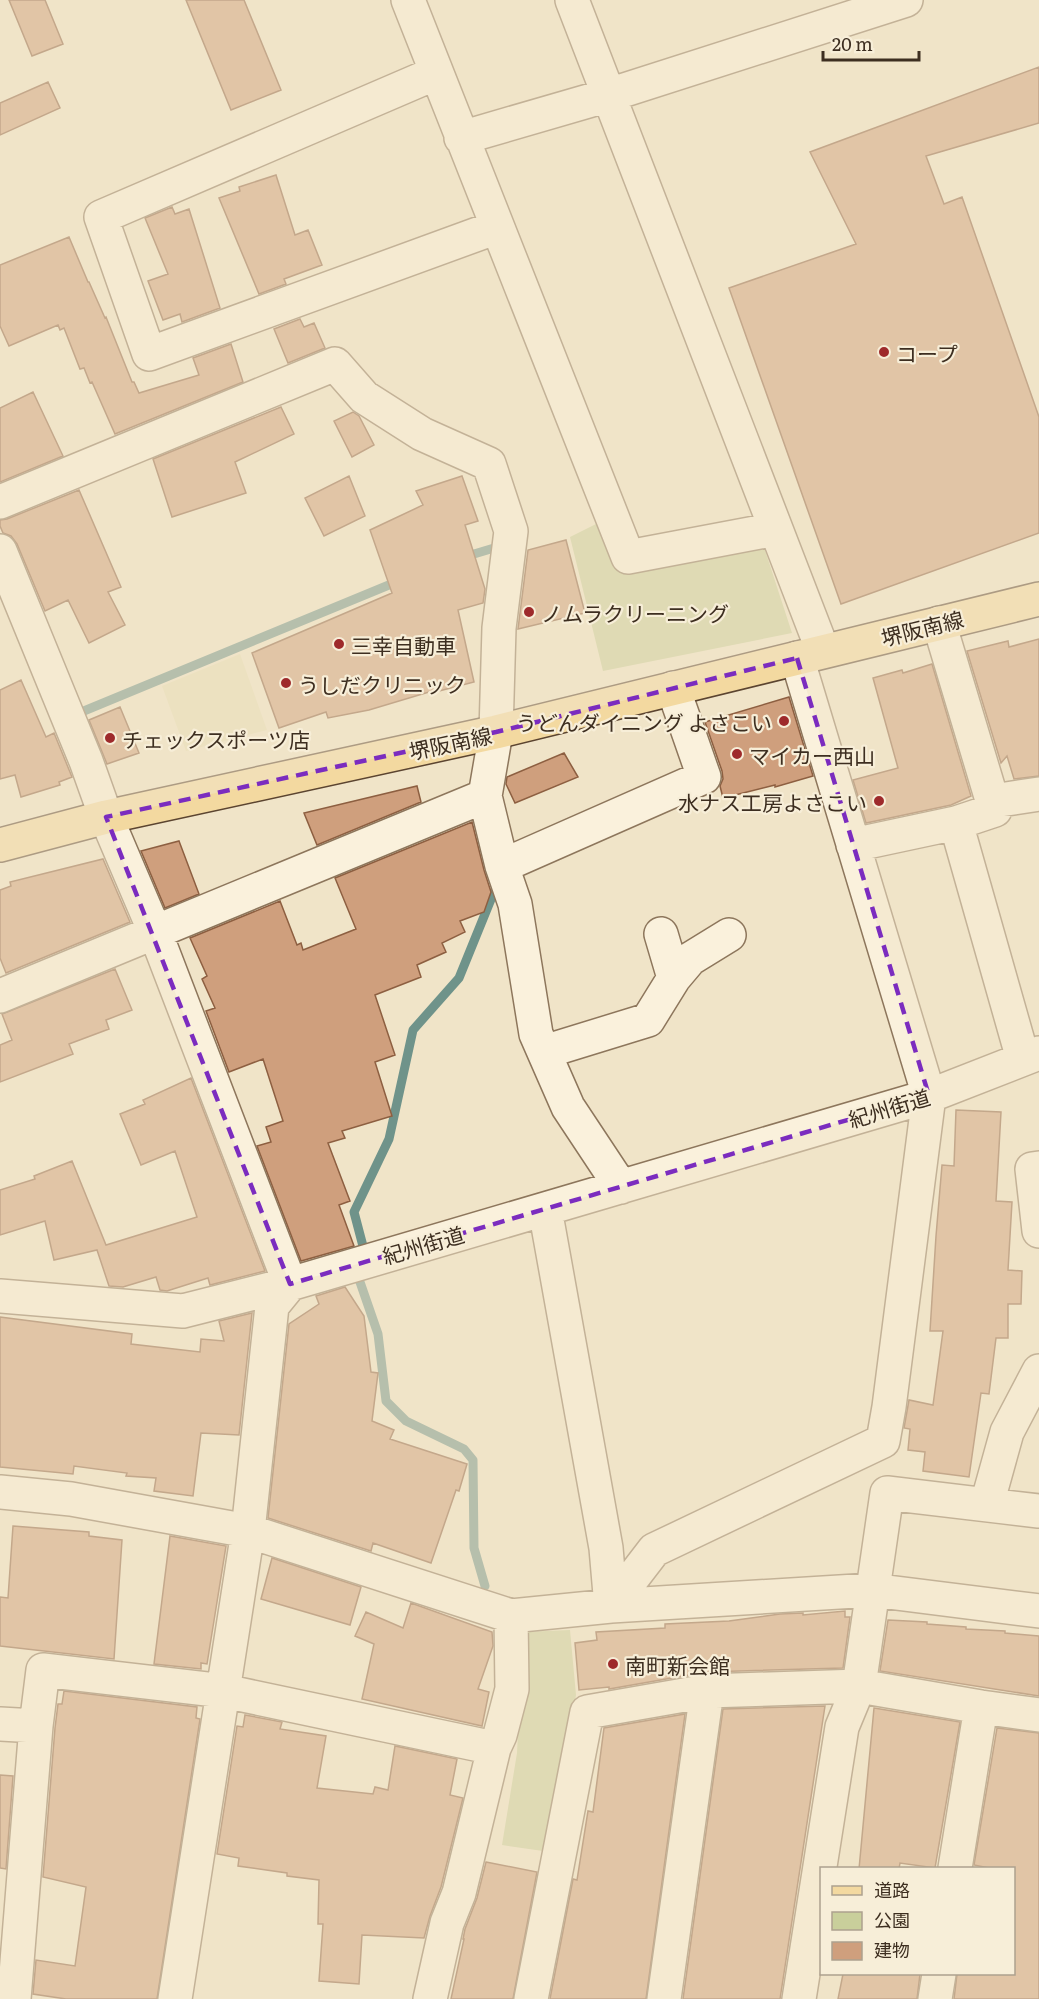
<svg xmlns="http://www.w3.org/2000/svg" width="1039" height="1999" font-family="Literata,'Noto Sans JP',serif">
<style>
.farmland{fill:#e6deb5}
.green{fill:#c9cf9b}
.lines{fill:none;stroke-linecap:round;stroke-linejoin:round}
.stream{stroke:#6f938a;stroke-width:9}
.building{fill:#cf9f7d;stroke:#8d5f41;stroke-width:1.5}
.minor-casing{stroke:#8d765c;stroke-width:36}
.major-casing{stroke:#5b4430;stroke-width:36}
.minor{stroke:#faf1dc;stroke-width:33}
.major{stroke:#f3d9a0;stroke-width:33}
.marked{fill:none;stroke:#7b2cbf;stroke-width:4.5;stroke-dasharray:12 8;stroke-linejoin:round}
.poi-dot{fill:#9e2a2b;stroke:#f7eed8;stroke-width:2}
.labels{text-anchor:middle;dominant-baseline:central;stroke-width:4.5;stroke-linejoin:round;paint-order:stroke}
.poi-label{font-size:21px;fill:#3d2e20;stroke:#f7eed8;text-anchor:start}
.street-label{font-size:21px;fill:#3d2e20;stroke:#f7eed8}
</style>
<rect width="100%" height="100%" fill="#f0e4c8"/>
<path class="farmland" d="M240 654 267 730 186 751 162 686Z"/>
<path class="green" d="M604 520 626 568 762 541 792 633 603 671 570 537Z
M570 1630 576 1695 550 1852 502 1845 517 1753 523 1632Z"/>
<g class="lines">
<path class="stream" d="M464 557 494 548
M79 713 401 580
M364 1250 354 1212 389 1139 413 1030 459 978 498 882
M360 1282 378 1334 386 1401 406 1421 464 1449 473 1460 474 1548 485 1586"/>
</g>
<path class="building" d="M9 0H45L63 44 32 56Z
M186 0H244L281 90 231 110Z
M1039 67V123L926 156 944 204 962 197 1039 417V533L841 604 729 288 856 244 810 152Z
M48 82 60 108 0 135V103Z
M276 175 295 235 308 230 322 265 284 279 286 284 259 294 219 198 240 191 239 187Z
M172 207 175 214 189 209 220 308 182 322 180 314 163 320 148 281 168 274 145 218Z
M69 237 88 282H89L105 318 106 317 132 382H134L139 393 199 375 193 358 231 344 243 382 115 434 92 382 90 383 84 368 80 369 64 328 60 330 58 325 9 346 0 326V265Z
M300 319 304 327 314 323 325 348 288 363 274 329Z
M33 392 63 456 0 482V408Z
M281 407 294 434 235 462 246 493 172 517 153 459Z
M353 412 359 416 374 445 352 457 334 421Z
M349 476 365 516 324 536 305 498Z
M462 476 478 521 465 525 485 589 483 603 458 610 474 682 439 691V689L369 710 328 718 326 712 279 728 252 653 392 593 370 530 423 505 416 491Z
M79 490 121 587 108 592 125 625 89 643 68 600 45 611 17 544 11 536 3 533 0 526V520L7 519Z
M566 540 585 613 518 629 528 550Z
M1039 639V776L1014 779 1007 756 1001 763 967 651 1008 641 1009 647Z
M932 664 971 796 951 805 866 823 853 780 898 768 873 678 902 670 903 673Z
M21 680 46 737 54 733 72 777 59 782 60 785 21 797 15 775 0 779V690Z
M789 697 813 776 775 787V785L723 798 720 786 723 779 722 771 705 722Z
M120 707 139 753 107 764 89 720Z
M564 753 578 777 515 803 506 784 507 777Z
M417 786 421 802 317 845 304 813Z
M472 822 484 870 491 892 484 912 460 921 465 932 442 943 446 952 417 965 421 977 375 995 395 1055 375 1062 392 1116 342 1131 345 1138 328 1143 350 1201 339 1205 354 1246 301 1261 257 1146 271 1142 266 1127 283 1121 263 1059 229 1072 206 1011 215 1008 202 979 207 976 190 938 280 901 297 945 301 943 303 950 356 929 335 878Z
M179 841 199 894 165 908 141 851Z
M103 859 130 922 6 973 0 958V890L11 886 10 882Z
M115 969 132 1010 106 1020 109 1029 69 1044 73 1054 0 1082V1045L12 1040 2 1014Z
M191 1078 265 1271 210 1285 208 1278 167 1291 160 1290 156 1277 123 1287 109 1286 97 1250 54 1260 45 1221 0 1235V1190L35 1179 34 1176 72 1161 106 1245 197 1217 175 1151 141 1165 120 1114 145 1104 143 1100Z
M956 1110 1001 1112 996 1201 1012 1202 1008 1270 1022 1271 1021 1304H1008V1338H996L989 1394 981 1393 969 1477 923 1471 925 1452 908 1450 910 1429 904 1428 909 1400 933 1405 943 1331H930L936 1236 942 1165 954 1166Z
M345 1287 364 1316 371 1372 378 1373 372 1421 394 1430 390 1439 467 1464 459 1491 456 1490 431 1563 373 1543 371 1551 268 1518 289 1324 319 1304 316 1296Z
M252 1313 239 1435 201 1433 193 1496 154 1491 156 1478 126 1476 127 1473 74 1466 73 1474 0 1467V1317L132 1334 131 1344 200 1352 201 1339 224 1341 219 1321Z
M13 1526 89 1532V1536L122 1540 114 1659 0 1646V1597L8 1598Z
M170 1536 226 1546 207 1664 201 1663V1669L154 1664Z
M272 1558 361 1587 350 1625 261 1599Z
M411 1603 492 1632 493 1646 478 1689 489 1692 482 1726 362 1699 374 1644 355 1636 366 1612 403 1628Z
M845 1611V1617H850L843 1668 706 1672 609 1689V1687L579 1690 575 1643 597 1640 596 1632 665 1628V1624L729 1621 780 1614 803 1613V1615Z
M888 1620 927 1622V1624L966 1627V1629L1005 1631V1633L1039 1636V1696L880 1671Z
M64 1691 197 1707 196 1718 200 1719 157 1999H66L33 1994 36 1960 75 1966 86 1887 43 1877 55 1728 58 1704H62Z
M825 1706 780 1999H683L723 1709Z
M874 1708 960 1722 935 1868 900 1863 899 1869H859Z
M685 1714 646 1999H550L573 1879 577 1880 588 1811 593 1812 604 1728Z
M245 1715 282 1722 280 1729 326 1736 317 1788 373 1794 375 1787 388 1790 395 1746 457 1759 450 1795 463 1798 441 1887 430 1916 424 1938 362 1935 359 1984 319 1981 323 1924H318L319 1880 287 1876V1873L238 1866 239 1858 217 1854 237 1726 243 1727Z
M997 1728 1039 1733V1999H954L957 1974H1014V1869H994L974 1865Z
M0 1775 13 1776 6 1869 0 1868Z
M486 1862 537 1872 513 1999H451L464 1939H463L465 1929 477 1898Z
M843 1974H920L917 1999H838Z"/>
<g class="lines">
<defs>
<path id="minor" d="M408 0 628 557 776 529
M572 0 823 651
M436 73 101 217 149 354 497 227
M461 138 609 95 906 0
M0 502 335 364 364 397 422 434 489 464 511 531 499 628 496 732 485 796 502 866 515 904 536 1034 568 1107 621 1187
M0 551 86 761 106 817 155 932 290 1284
M993 801 1039 794
M956 823 1023 1059
M853 845 956 823 995 810 939 623
M502 866 704 777 673 688
M661 934 674 978
M0 996 485 796
M544 1052 648 1020 674 978 690 959 729 935
M1039 1168 1032 1169 1039 1231
M545 1209 606 1548 611 1606
M0 1296 183 1311 290 1284 929 1096 1039 1053
M0 1492 71 1499 248 1531 511 1616 611 1606 872 1590 1039 1611
M987 1504 1007 1432 1039 1371
M611 1606 654 1550 883 1441 889 1407 929 1096 797 658
M0 1724 36 1726
M955 1868 981 1707
M14 1999 36 1726 43 1670 224 1691 494 1748 500 1735 512 1689 511 1616
M175 1999 248 1531 272 1306 290 1284
M430 1999 447 1923 459 1893 494 1748
M531 1999 587 1712 707 1691 859 1686 981 1707 1039 1715
M664 1999 707 1691
M799 1999 842 1727 859 1686 887 1493 1039 1511
M935 1999 939 1974"/>
<path id="major" d="M0 845 106 817 496 732 1039 599"/>
</defs>
<use href="#minor" class="minor-casing"/>
<use href="#major" class="major-casing"/>
<use href="#minor" class="minor"/>
<use href="#major" class="major"/>
</g>
<path d="M0 0H1039V1999H0ZM797 658 929 1096 290 1284 106 817 496 732Z" fill="#f0e4c8" fill-opacity=".55" fill-rule="evenodd"/>
<path class="marked" d="M797 658 929 1096 290 1284 106 817 496 732Z"/>
<g class="poi-dot">
<circle cx="884" cy="352" r="6"/>
<circle cx="529" cy="612" r="6"/>
<circle cx="339" cy="644" r="6"/>
<circle cx="286" cy="683" r="6"/>
<circle cx="784" cy="721" r="6"/>
<circle cx="110" cy="738" r="6"/>
<circle cx="737" cy="754" r="6"/>
<circle cx="879" cy="801" r="6"/>
<circle cx="613" cy="1664" r="6"/>
</g>
<g class="labels">
<g class="poi-label">
<text x="896" y="352">コープ</text>
<text x="541" y="612">ノムラクリーニング</text>
<text x="351" y="644">三幸自動車</text>
<text x="298" y="683">うしだクリニック</text>
<text x="772" y="721" text-anchor="end">うどんダイニング よさこい</text>
<text x="122" y="738">チェックスポーツ店</text>
<text x="749" y="754">マイカー西山</text>
<text x="867" y="801" text-anchor="end">水ナス工房よさこい</text>
<text x="625" y="1664">南町新会館</text>
</g>
<g class="street-label">
<text transform="translate(922 627) rotate(-14)">堺阪南線</text>
<text transform="translate(450 742) rotate(-12)">堺阪南線</text>
<text transform="translate(889 1107) rotate(-17)">紀州街道</text>
<text transform="translate(423 1244) rotate(-16)">紀州街道</text>
</g>
</g>
<rect x="820" y="1867" width="195" height="108" fill="#f7eed8" stroke="#ada18e" stroke-width="1.5"/>
<rect x="832" y="1886" width="30" height="9" fill="#f3d9a0" stroke="#ada18e" stroke-width="1.5"/>
<text x="874" y="1897" font-size="18" fill="#3d2e20">道路</text>
<rect x="832" y="1912" width="30" height="18" fill="#c9cf9b" stroke="#ada18e" stroke-width="1.5"/>
<text x="874" y="1927" font-size="18" fill="#3d2e20">公園</text>
<rect x="832" y="1942" width="30" height="18" fill="#cf9f7d" stroke="#ada18e" stroke-width="1.5"/>
<text x="874" y="1957" font-size="18" fill="#3d2e20">建物</text>
<path d="M823 51v9h96v-9" fill="none" stroke="#3d2e20" stroke-width="3"/>
<text x="832" y="51" font-size="18" fill="#3d2e20" stroke="#f7eed8" stroke-width="4.5" paint-order="stroke">20 m</text>
</svg>
